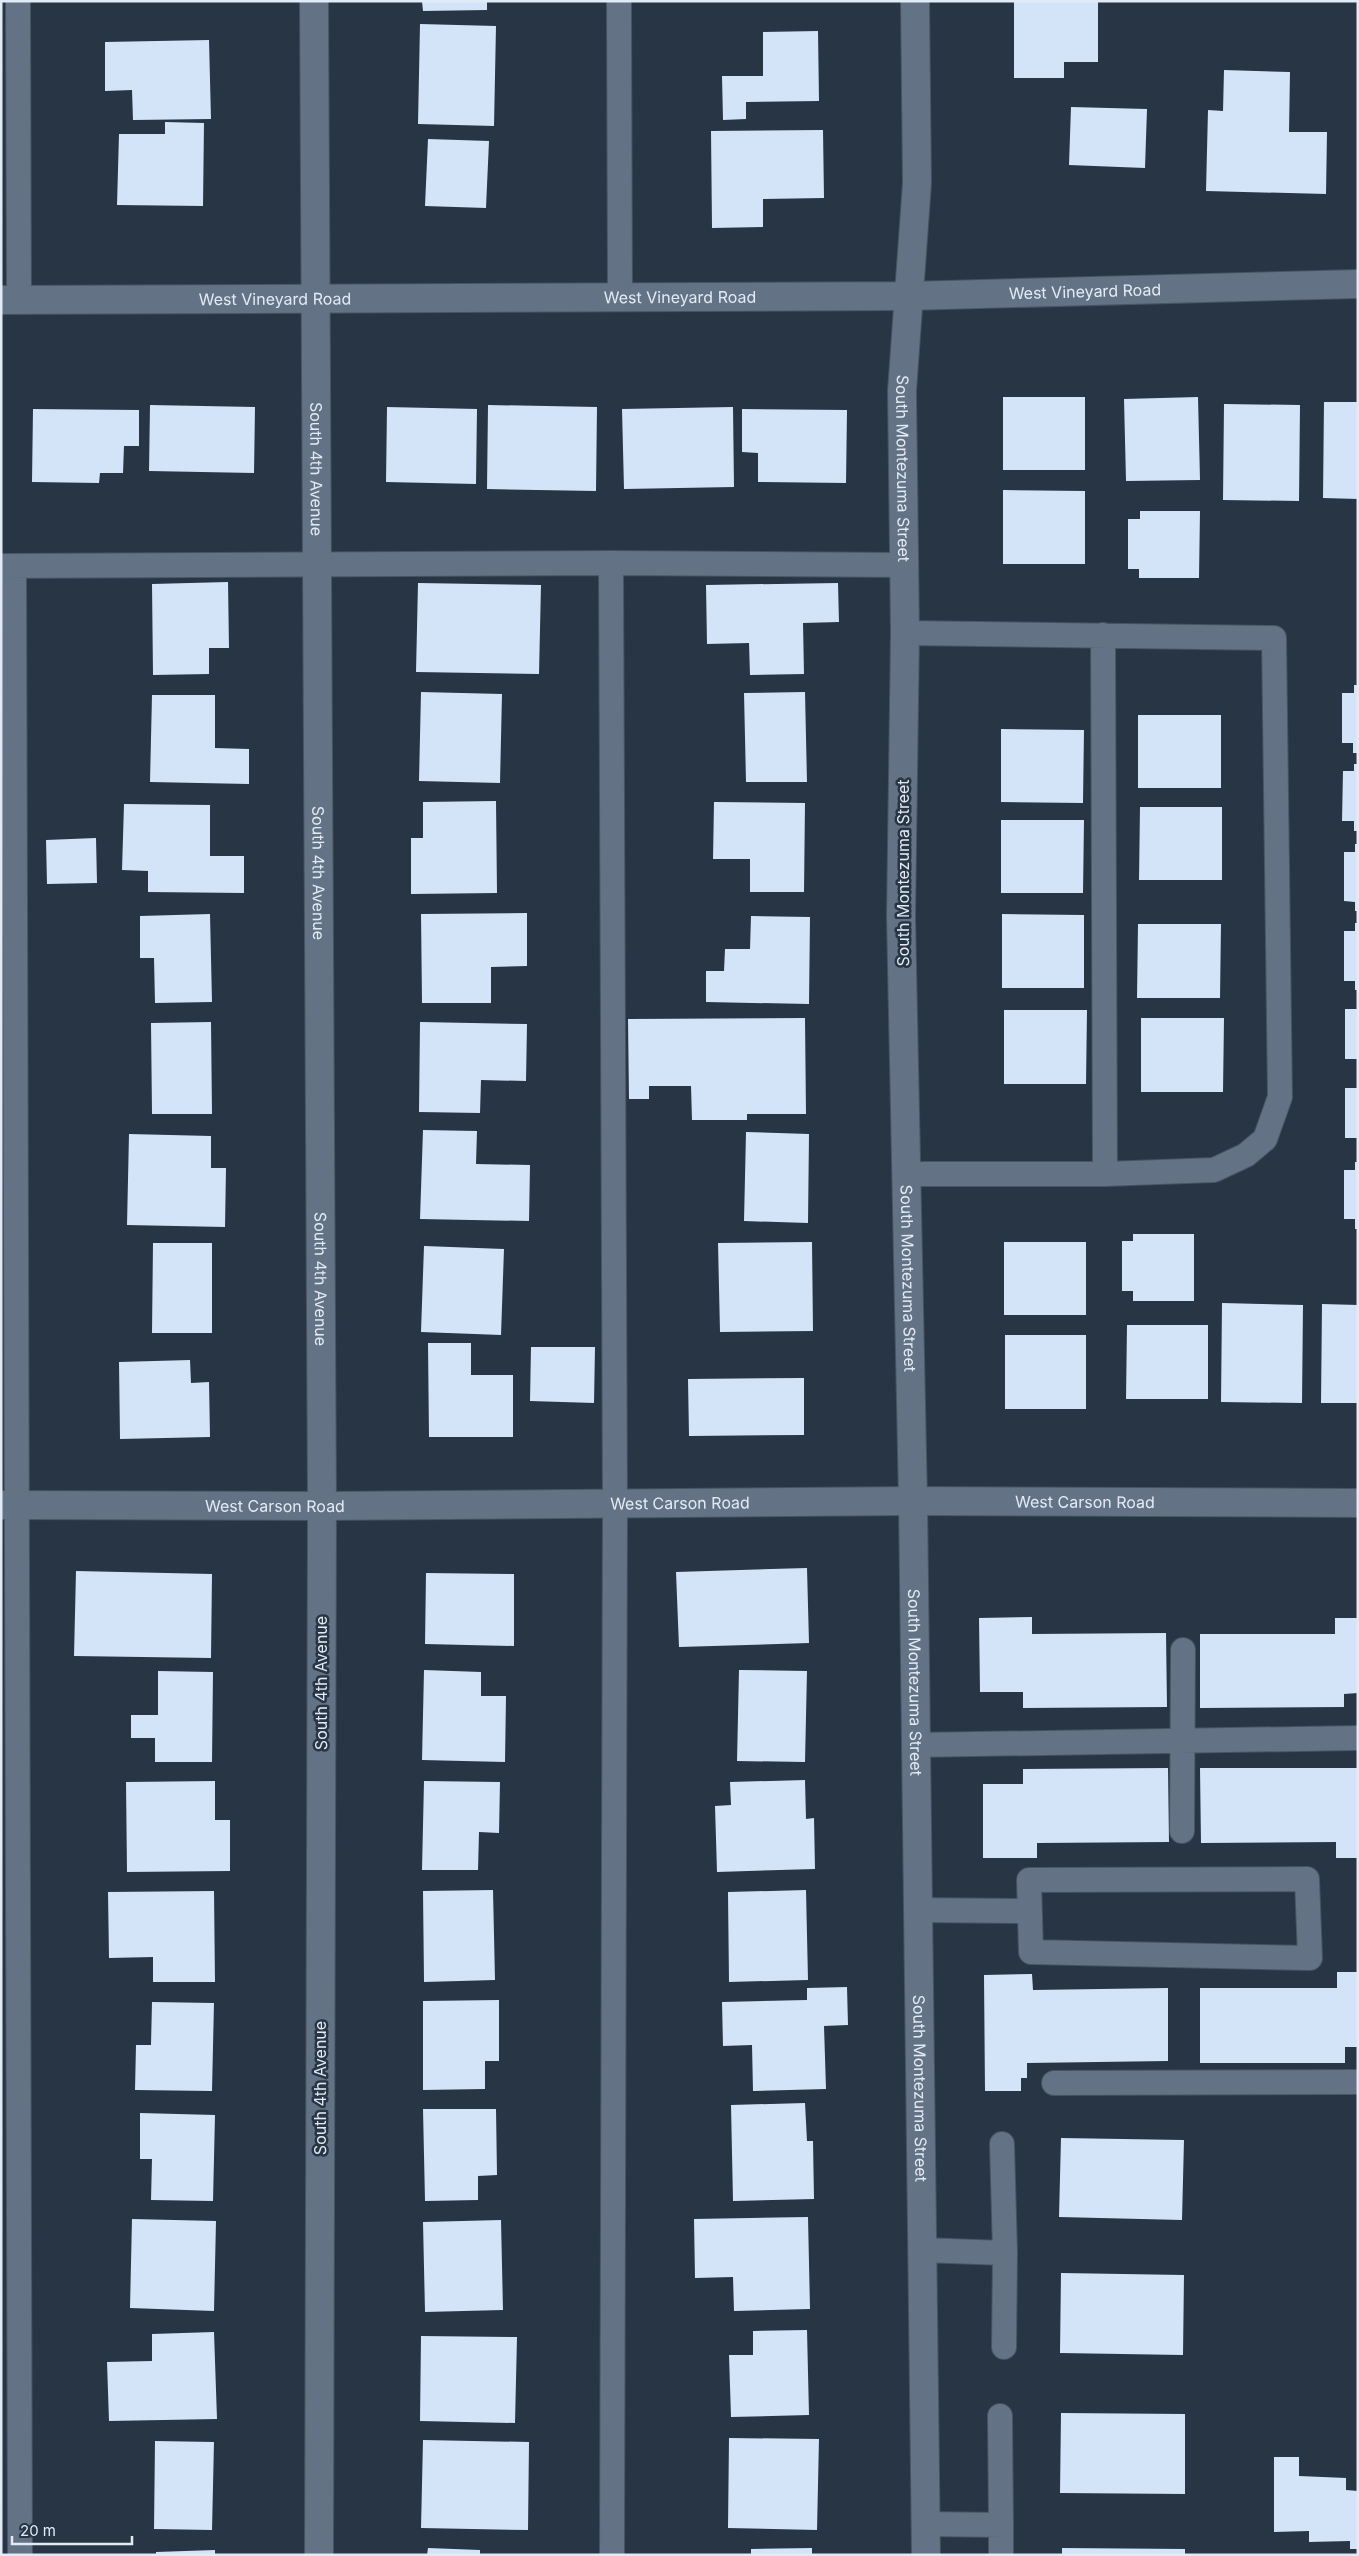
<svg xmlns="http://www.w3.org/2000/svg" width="1359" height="2556" font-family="Inter,sans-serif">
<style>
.building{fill:#d3e4f8}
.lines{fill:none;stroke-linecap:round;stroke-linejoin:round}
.service-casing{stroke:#475360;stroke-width:26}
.minor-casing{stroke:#475360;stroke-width:30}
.service{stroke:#637284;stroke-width:24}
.minor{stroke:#637284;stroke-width:28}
.labels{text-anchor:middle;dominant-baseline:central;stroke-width:5;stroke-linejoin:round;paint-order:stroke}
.street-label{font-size:16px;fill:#e2ebf5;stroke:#283545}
</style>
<rect width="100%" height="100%" fill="#283545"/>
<path class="building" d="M422 1H487V10L423 11Z
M1014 1H1098V62H1064V78H1014Z
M420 24 496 26 494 126 418 124Z
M818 31 819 101 746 102V119L723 120 722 76H763V32Z
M209 40 211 119 133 120 132 90 105 91V42Z
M1224 70 1290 72 1289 132H1327L1326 194 1206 191 1208 110 1223 111Z
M1071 107 1147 109 1145 168 1069 165Z
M165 122 204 123 203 206 117 205 119 134H165Z
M823 130 824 198 763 199V227L712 228 711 131Z
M428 139 489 141 486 208 425 206Z
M1003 397H1085V470H1003Z
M1198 397 1200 480 1126 481 1124 399Z
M1324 402H1358V499L1323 498Z
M1224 404 1300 405 1299 501 1223 500Z
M150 405 255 407 254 473 149 471Z
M488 405 597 407 596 491 487 489Z
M387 407 477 409 476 484 386 482Z
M733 407 734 487 624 489 622 409Z
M33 409 139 410V446H124L123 473H100L99 483 32 482Z
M742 409 847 410 846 483 758 482V453L742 452Z
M1003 490 1085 491V564H1003Z
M1140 511H1200L1199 578H1139V569H1128V519H1140Z
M228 582 229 648H209V674L153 675 152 584Z
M418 583 541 585 539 674 416 672Z
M838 583 839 622 803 623 804 674 750 675 749 643 707 644 706 585Z
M1354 685H1358V753H1353V743H1342V693H1354Z
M421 692 502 694 500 783 419 781Z
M805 692 807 782H746L744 693Z
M152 695H215V748L249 749V784L150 782Z
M1138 715H1221V788H1138Z
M1001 729 1084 730 1083 803 1001 802Z
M1354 764H1358V831H1354V821H1342L1343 771H1354Z
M496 801 497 893 411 894V838H423V802Z
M714 802 805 803 804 892H750V859H713Z
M124 804 210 805V856H244V893L148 892V871L122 870Z
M1140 807H1222V880H1139Z
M1001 820H1084L1083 893H1001Z
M96 838 97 883 47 884 46 840Z
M1355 844H1358V911H1355V902L1344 901V852H1355Z
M527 913V966L491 967V1003H422L421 914Z
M210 914 212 1002 155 1003 154 958H140V916Z
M1002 914 1084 915V988H1002Z
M751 916 810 917 809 1004 706 1002V971H724L725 949H750Z
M1355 923H1358V990H1355V981H1344V931H1355Z
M1138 924H1221L1220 998H1137Z
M1345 1009H1358V1059H1345Z
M1004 1010H1087L1086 1084H1004Z
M805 1018 806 1114H747V1120H692L691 1086H649V1099H629L628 1019Z
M1141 1018H1224L1223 1092H1141Z
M211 1022 212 1114H152L151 1023Z
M420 1022 527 1024 526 1081 481 1080 480 1113 419 1112Z
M1345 1088H1358V1138H1345Z
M423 1130 477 1131 476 1164 530 1165 529 1221 420 1219Z
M746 1132 809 1134 808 1223 744 1221Z
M129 1134 211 1136V1168H226L225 1227 127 1225Z
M1355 1162H1358V1229H1355V1219H1344V1170H1355Z
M1133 1234H1194V1301H1133V1291H1122V1241H1133Z
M812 1242 813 1331 720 1332 718 1243Z
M1004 1242H1086V1315H1004Z
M153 1243H212V1333H152Z
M424 1246 504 1249 501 1335 421 1332Z
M1222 1303 1303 1305 1302 1403 1221 1402Z
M1322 1304 1358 1305V1403H1321Z
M1127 1325H1208V1399H1126Z
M1005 1335H1086V1409H1005Z
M428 1343H471V1375H513V1437H429Z
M531 1347H595L594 1403 530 1401Z
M190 1360 191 1383 209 1382 210 1437 120 1439 119 1362Z
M804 1378V1435L689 1436 688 1379Z
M807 1568 809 1643 679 1647 676 1572Z
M76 1571 212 1574 211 1658 74 1656Z
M426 1573 514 1574V1646L425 1644Z
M1032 1617V1634L1166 1633 1167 1707 1023 1708V1692H980L979 1618Z
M1335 1618H1358V1693L1344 1694V1707L1200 1708V1634H1335Z
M424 1670 481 1672V1696H506L505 1762 422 1760Z
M739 1670 807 1671 805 1762 737 1761Z
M158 1671 213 1672 212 1762H155V1738H131V1715H158Z
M1168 1768 1169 1842 1037 1843V1858H983V1784H1023V1769Z
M1200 1768H1358V1858H1336V1842L1201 1843Z
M805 1780 806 1819 814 1818 815 1869 717 1872 715 1806 731 1805 730 1782Z
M215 1781V1820H230V1871L127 1872 126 1782Z
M424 1781 500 1782 499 1833 479 1832 478 1870H422Z
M493 1890 495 1980 424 1982 423 1891Z
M806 1890 808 1980 729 1982 728 1892Z
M214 1891 215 1982H153V1957L109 1958 108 1892Z
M1337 1972H1358V2047H1345V2063H1200V1988H1337Z
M1032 1974 1033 1990 1168 1988V2061L1027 2063V2078H1021V2091H985L984 1975Z
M847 1987 848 2025 824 2026 826 2089 753 2091 752 2045 723 2046 722 2002 807 2000V1988Z
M499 2000V2061H485V2089L423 2090V2001Z
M152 2002 214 2003 212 2091 135 2090 136 2045H151Z
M805 2103 807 2141H813L814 2199 733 2201 731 2105Z
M423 2109H496L497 2175 478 2176V2200L425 2201Z
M140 2113 215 2115 213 2201 151 2200 152 2159H140Z
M1061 2138 1184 2140 1182 2220 1059 2217Z
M808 2217 810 2309 734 2311 733 2277 695 2278 694 2219Z
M132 2219 216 2221 214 2311 130 2308Z
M501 2220 503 2310 425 2312 423 2222Z
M1061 2273 1184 2275 1183 2355 1060 2353Z
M807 2330 809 2415 731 2417 729 2355H753V2331Z
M214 2332 217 2419 109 2421 107 2362 152 2361V2334Z
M421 2336 517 2337 515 2423 420 2421Z
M1061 2413 1185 2414V2494L1060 2493Z
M729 2438 819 2439 817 2530 728 2528Z
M423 2440 529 2442 528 2530 421 2528Z
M155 2441 214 2442 212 2530 154 2529Z
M1274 2457H1299V2476L1346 2478V2490L1358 2491V2549H1350V2541L1309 2542V2531L1274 2532Z
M428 2548 480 2550V2555H427Z
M812 2548V2555H751V2549Z
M1062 2548 1185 2549V2555H1062Z
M215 2550V2555H156V2552Z"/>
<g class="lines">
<defs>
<path id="service" d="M18 1 19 300
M619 1 620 297
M611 563 615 1504 612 2555
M1 566 611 563 904 565
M14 566 20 2555
M905 633 1274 638 1280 1097 1265 1139 1246 1155 1214 1170 1105 1174H906
M1103 635 1105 1174
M915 1745 1358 1738
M1182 1831 1183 1650
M1307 1879 1310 1958 1031 1952 1029 1880Z
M917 1910 1029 1911
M1054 2083 1358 2082
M1002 2144 1005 2253
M922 2250 1005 2253 1004 2347
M926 2524 1001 2525 1000 2416
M1001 2525V2555"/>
<g id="minor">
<path id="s1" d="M314 1 322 1506 319 2555"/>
<path id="s2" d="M915 1 917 183 902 391 905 633 901 917 913 1501 926 2555"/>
<path id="s3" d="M1 300 908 296 1358 284"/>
<path id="s4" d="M1 1505 322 1506 913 1501 1358 1503"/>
</g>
</defs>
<use href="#service" class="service-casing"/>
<use href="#minor" class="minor-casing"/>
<use href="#service" class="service"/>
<use href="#minor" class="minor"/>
</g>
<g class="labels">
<g class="street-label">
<text stroke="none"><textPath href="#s3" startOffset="1084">West Vineyard Road</textPath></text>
<text stroke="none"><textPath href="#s3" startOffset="679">West Vineyard Road</textPath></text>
<text stroke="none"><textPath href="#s3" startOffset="274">West Vineyard Road</textPath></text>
<text stroke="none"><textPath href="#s1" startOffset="468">South 4th Avenue</textPath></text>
<text stroke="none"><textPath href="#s2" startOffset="468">South Montezuma Street</textPath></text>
<text stroke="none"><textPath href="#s1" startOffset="872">South 4th Avenue</textPath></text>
<text transform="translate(903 873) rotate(-90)">South Montezuma Street</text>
<text stroke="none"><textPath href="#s1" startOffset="1278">South 4th Avenue</textPath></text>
<text stroke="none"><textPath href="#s2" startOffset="1278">South Montezuma Street</textPath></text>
<text stroke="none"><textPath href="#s4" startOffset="1084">West Carson Road</textPath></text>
<text stroke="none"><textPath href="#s4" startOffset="679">West Carson Road</textPath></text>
<text stroke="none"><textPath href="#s4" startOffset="274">West Carson Road</textPath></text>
<text transform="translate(321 1683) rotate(-90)">South 4th Avenue</text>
<text stroke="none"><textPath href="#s2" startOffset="1682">South Montezuma Street</textPath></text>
<text transform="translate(320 2088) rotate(-90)">South 4th Avenue</text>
<text stroke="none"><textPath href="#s2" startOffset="2088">South Montezuma Street</textPath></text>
</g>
</g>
<rect width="1359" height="2556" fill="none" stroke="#e2ebf5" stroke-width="5"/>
<path d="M12 2536v8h120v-8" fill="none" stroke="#e2ebf5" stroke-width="2.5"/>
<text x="20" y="2536" font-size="15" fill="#e2ebf5" stroke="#283545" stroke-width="4" paint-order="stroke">20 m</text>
</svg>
